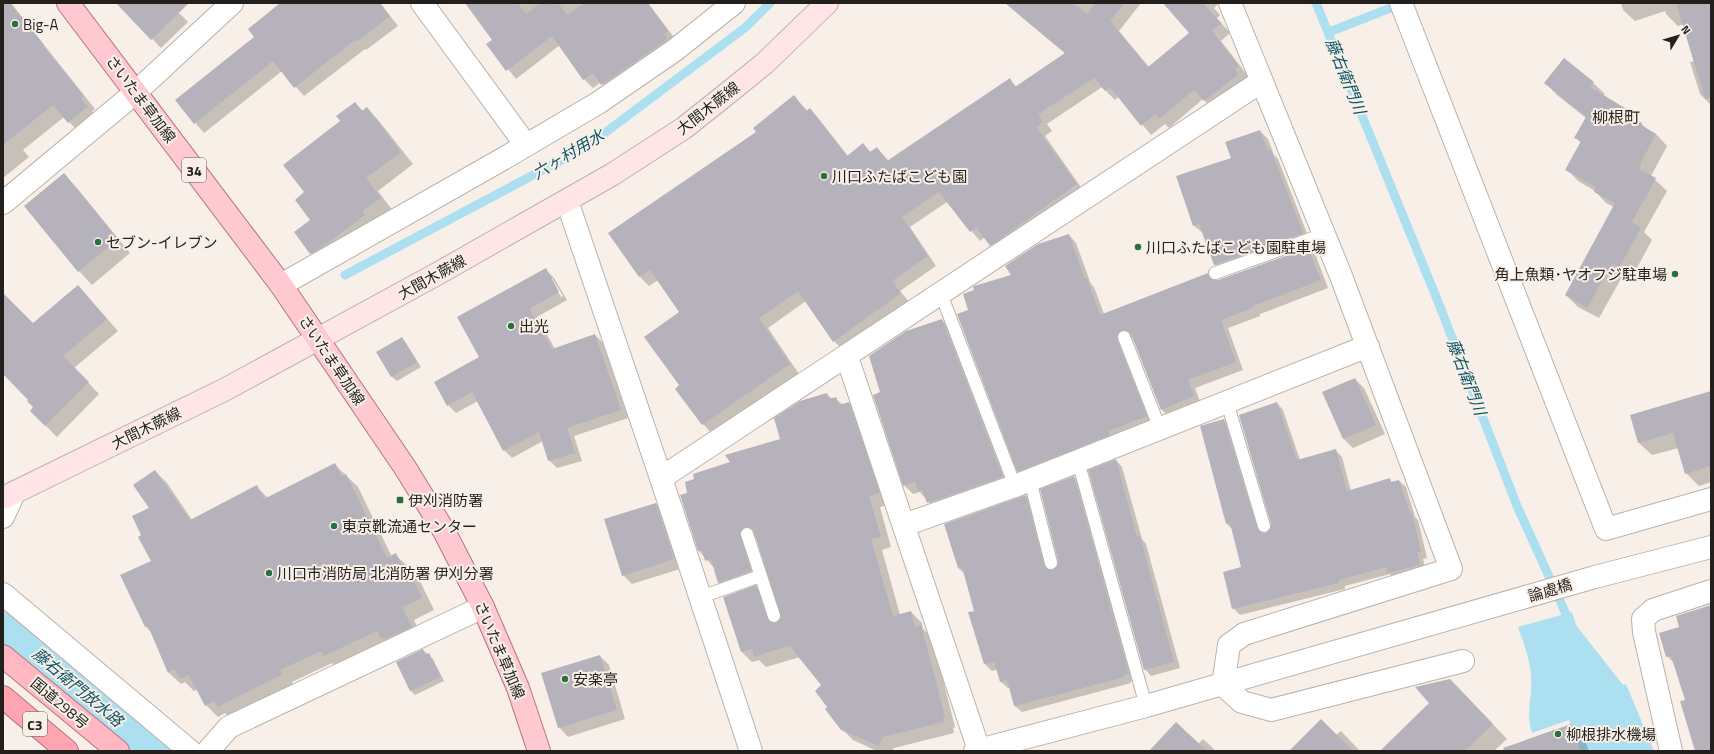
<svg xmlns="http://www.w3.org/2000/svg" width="1714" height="754" font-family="'Titillium Web','Noto Sans JP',sans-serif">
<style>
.water{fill:#ace0f1}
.shadow{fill:#0003;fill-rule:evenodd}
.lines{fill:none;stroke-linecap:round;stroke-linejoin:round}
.stream{stroke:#ace0f1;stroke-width:9}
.river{stroke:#ace0f1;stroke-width:51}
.building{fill:#b6b2bc}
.service-casing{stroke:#bab2ab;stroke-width:14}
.minor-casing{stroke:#bab2ab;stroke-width:24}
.tertiary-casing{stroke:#bab2ab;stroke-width:24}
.secondary-casing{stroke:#bab2ab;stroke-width:24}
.primary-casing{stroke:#b2767e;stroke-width:24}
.trunk-casing{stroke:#b2767e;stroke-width:24}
.motorway-casing{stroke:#b2767e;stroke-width:24}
.service{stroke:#fff;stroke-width:12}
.minor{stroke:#fff;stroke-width:22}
.tertiary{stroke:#fff;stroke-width:22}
.secondary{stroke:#ffe4e8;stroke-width:22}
.primary{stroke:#ffc9d1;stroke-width:22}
.trunk{stroke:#ffb7c2;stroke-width:22}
.motorway{stroke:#ffa5b2;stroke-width:22}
.poi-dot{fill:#2a703c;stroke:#f8f0e8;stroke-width:1.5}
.labels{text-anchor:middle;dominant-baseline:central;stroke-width:4;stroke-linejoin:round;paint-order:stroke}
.shield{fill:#f8f0e8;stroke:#625e5a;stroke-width:1}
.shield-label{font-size:14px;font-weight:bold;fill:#221f1d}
.poi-label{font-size:15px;fill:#221f1d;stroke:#f8f0e8;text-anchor:start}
.street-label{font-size:15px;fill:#221f1d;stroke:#f8f0e8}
.water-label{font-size:16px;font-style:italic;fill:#0d5667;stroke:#f8f0e8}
.neighbourhood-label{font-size:16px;fill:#302a24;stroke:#f8f0e8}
</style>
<rect width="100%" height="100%" fill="#f8f0e8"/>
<path class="water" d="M1572 612 1576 625 1623 685 1626 684 1654 751H1580L1569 720 1532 733C1525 711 1533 697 1531 675 1530 659 1523 642 1518 627Z"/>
<path class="shadow" d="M3 3H11L95 109 92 111 99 119 81 134 64 117 23 150 29 157 3 178Z
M125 3H169L188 22 161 48 127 13Z
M282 3H380L398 26 366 50 365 49 304 96 282 71 204 133 176 100 256 37Z
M466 3H648L676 40 611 93 601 82 593 88 584 79 560 45 516 79 488 44 494 40Z
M1005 3H1141L1119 31 1149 67 1191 33 1163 3H1217L1218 4 1214 8 1220 15 1217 18 1230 33 1221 41 1248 76 1244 80 1247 84 1214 110 1203 99 1169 128 1165 124 1151 135 1119 96 1115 100 1102 87 1047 124 1052 131 1045 136 1085 193 1000 254 985 237 980 241 947 202 910 227 936 266 900 291 910 303 844 351 834 341 806 301 768 328 799 374 712 434 703 424 681 385V313L658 280 649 286 640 277 757 132 794 97 808 111 810 109 819 119 848 156 863 145 871 152 877 148 889 161 1010 80 1017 87 1066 54Z
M1621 3H1711V108L1710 104 1700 94 1690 62 1695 61 1684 24 1678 26 1666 14 1665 11 1635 21 1623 10Z
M1546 83H1593L1605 94 1603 96 1629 112 1648 130 1656 134 1667 146 1651 176 1667 191 1644 232 1652 240 1631 279 1624 275 1623 278 1622 277 1599 318 1578 307 1566 295 1614 207 1606 203 1595 191 1578 181 1567 169 1581 143 1576 138 1586 118 1557 95Z
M355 103 363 111 367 108 379 121 413 164 378 191 393 211 323 266 311 253V220L305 193 342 122Z
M1260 131 1268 139 1274 155 1278 159 1310 241 1223 273 1215 265 1203 233 1194 226 1232 159Z
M64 175 77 188 130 253 92 285 79 271Z
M1069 235 1076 243 1091 284 1094 287 1104 314 1207 274 1213 280 1218 281 1308 249 1316 256 1328 288 1260 314V316L1228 328 1243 370 1195 388 1201 404 1169 417 1162 410 1133 337 1126 340 1154 424 1026 479 1018 471 969 310 1013 275Z
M546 270 554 278 567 300 537 317 555 349 595 335 603 343 628 418 574 436 582 461 557 468 549 460 543 441 512 458 504 450 478 401 456 413 448 405 480 358ZM550 278H552L563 296 561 297Z
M78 286 118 331 74 368 99 394 57 437 31 411 34 407 29 400 3 373V295L33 325Z
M942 320 951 329 1012 486 937 512 920 492 913 494 904 485 882 393Z
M402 338 406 343 421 367 397 381 392 377 378 352Z
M1355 379 1364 388 1385 434 1353 448 1344 439 1323 393Z
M1711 392V482L1699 486 1686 473 1679 448 1652 455 1639 443 1631 416Z
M827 394 832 399 835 398 843 405 849 403 860 414 890 504 880 507 891 547 882 550 900 615 911 612 922 623 923 629 932 637 955 727 953 728 954 733 894 748 892 751H877L853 740 841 728 829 707 822 685 800 657 766 667 759 660 752 662 741 651 756 587 767 597 776 624 782 617 756 537 750 544 762 582 730 593 719 582 715 569 699 551 689 493 696 480 782 440Z
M1277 403 1283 410 1300 460 1335 450 1342 457 1351 491 1389 479 1393 483 1399 481 1406 487 1415 517 1418 520 1427 558 1423 559 1426 571 1395 579 1390 574 1345 586V589L1240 615 1233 608 1243 568 1233 530 1227 524 1224 420 1231 427 1263 534 1270 532 1272 524Z
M1116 460 1122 467 1142 539 1146 544 1180 668 1151 676 1145 669Z
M335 465 358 487 392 557 396 555 418 577 434 610 414 620 423 639 337 668 332 663 292 682 294 687 230 718 225 713 218 717 206 705 198 689 194 691 185 682 181 684 168 672 151 632 146 627 152 562 142 535 150 508 155 471 167 483 192 520 256 486 268 498Z
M1074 477 1081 484 1135 680 1130 682 1131 683 1022 712 1015 706 1010 688H1008L1001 682 998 669 992 671 985 664 975 611 965 574 958 568 1026 496 1032 503 1050 571 1057 569Z
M656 504 665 513 683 568 632 584 623 575Z
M1711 606V751H1696L1686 700 1674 663 1667 656 1681 628Z
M423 650 433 659 444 681 415 695 411 691 397 662Z
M600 656 609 665 625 719 568 737 559 727Z
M1464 694 1507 739 1494 751H1382Z
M1571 725 1584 738 1589 751H1518Z
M1341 731 1360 751H1291L1336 735Z
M1203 739 1216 751H1150L1198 744Z"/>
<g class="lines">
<path class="stream" d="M1316 3 1439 304 1517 506 1571 625
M1329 32 1401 4
M345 275 586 147 746 27 770 3"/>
<path class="river" d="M3 624 153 751"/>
</g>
<path class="building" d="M3 3H10L44 45 43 46 84 96 81 99 88 106 68 123 53 105 3 145Z
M116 3H189L151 40Z
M280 3H380L390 16 356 42 355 40 294 88 273 61 194 124 175 100 254 37 248 29Z
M465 3H518L526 14 540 3H558L568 15 584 3H648L668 31 664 34 668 39 601 85 593 73 583 80 552 36 506 71 486 44 492 40Z
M1005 3H1073L1087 14 1096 3H1125L1110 21 1148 67 1189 33 1163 3H1203L1221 23 1212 31 1239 66 1235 70 1239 74 1204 101 1194 90 1159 119 1155 114 1141 126 1110 87 1105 91 1094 78 1038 114 1043 122 1036 127 1077 184 990 246 976 227 970 232 939 192 902 217 928 256 892 281 901 293 833 342 798 291 759 318 790 364 702 425 675 389 679 385 644 337 679 312 650 270 639 277 608 233 756 132 753 128 794 95 806 111 810 108 847 156 863 143 870 152 877 147 887 161 1010 78 1015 87 1065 53Z
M1676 3H1711V98L1705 99Z
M1564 58 1594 82 1590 87 1630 111 1628 115 1642 123 1641 125 1656 134 1640 164 1641 165 1639 169 1656 178 1632 222 1641 228 1619 268 1613 264 1611 267H1610L1587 308 1565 295 1615 203 1594 192 1596 187 1565 170 1581 141 1574 138 1586 117 1544 83Z
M355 102 362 111 367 107 401 152 366 178 381 198 363 211 365 215 322 247 310 254 294 232 310 220 295 200 304 192 283 165 340 121 336 116Z
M1260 130 1268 151 1271 150 1303 233 1214 265 1199 224 1193 226 1176 176 1231 158 1225 142Z
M64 173 118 239 78 272 24 206Z
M1069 234 1085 279 1087 278 1100 315 1208 273 1210 279 1218 280 1308 248 1321 280 1253 306V308L1221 320 1236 362 1188 380 1194 396 1161 410 1131 334 1126 330H1121L1117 336V340L1147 416 1109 431 1110 435 1017 472 957 314 968 310 963 294 974 290 973 287 974 286 1011 275 1005 266 1038 244Z
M546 268 559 292 529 309 552 349 595 334 621 410 567 428 575 453 548 461 539 432 503 451 472 392 447 406 434 382 479 357 457 317Z
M78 285 107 319 63 356 89 382 45 426 30 411 33 407 27 401 28 400 3 374V293L33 323Z
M942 319 1003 477 927 503 922 490 918 491 915 482 903 486 873 395 880 392 869 356 906 331Z
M402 337 417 362 391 377 376 352Z
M1355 378 1376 425 1343 439 1322 392Z
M1711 391V466L1685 474 1673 433 1638 443 1630 415Z
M827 393 829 399 836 397 839 405 849 402 880 493 869 496 881 537 871 539 893 616 911 611 915 627 921 625 945 716 943 717 944 722 883 737 879 746 841 730 825 709 827 707 815 691 821 685 792 649 791 645 754 657 752 649 741 652 723 597 756 585 769 621 776 623 781 617 754 532 752 528 745 527 740 533 751 571 718 583 711 559 705 561 702 550 698 551 680 495 687 493 685 482 694 479 693 474 730 462 725 455 780 439 774 418 800 401Z
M1277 402 1297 460 1336 449 1347 491 1390 478 1391 482 1399 480 1410 513H1412L1421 552H1417L1420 565 1387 573 1386 567 1339 580V583L1232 609 1223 572 1241 567 1230 523 1226 524 1200 426 1224 419 1257 528 1262 533H1266L1271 528V524L1239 415Z
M1116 459 1137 537 1140 536 1174 662 1144 670 1088 470Z
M335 463 342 476 346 474 387 558 396 553 402 566 406 564 422 598 402 607 412 627 385 639 384 637 381 639 377 631 324 656 321 651 280 670 283 674 218 707 214 701 205 706 189 675 181 679 174 669 168 673 148 626 145 627 120 575 151 561 138 537 141 535 132 516 149 508 133 485 155 470 190 520 257 485 264 499Z
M1074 476 1129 674 1124 675 1125 677 1014 706 1007 680 1000 682 994 662 984 664 968 612 974 611 962 567 958 568 944 524 1026 495 1044 565 1049 570H1053L1058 565V561L1040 489Z
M656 503 674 559 622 576 604 519Z
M1711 605V751H1695L1680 701 1685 700 1671 656 1666 657 1659 633 1679 627 1676 616Z
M423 649 425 655 429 653 441 677 410 691 396 662Z
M600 655 617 710 558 728 541 673Z
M1450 679 1493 724 1465 751H1380L1429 703 1415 687Z
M1321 719 1353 751H1289Z
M1176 722 1207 751H1149Z
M1571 724 1581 751H1504L1503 748Z"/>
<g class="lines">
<defs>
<path id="service" d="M1215 273 1324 234
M941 294 1015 486
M1124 337 1160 429
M1227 402 1264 526
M1078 461 1146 706
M1030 480 1051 563
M747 534 774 616
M701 597 760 576"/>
<path id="minor" d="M422 3 526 145
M1230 3 1341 276 1451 569 1244 634 1229 645 1223 685 1242 702 1271 710 1463 661
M1401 3 1606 529 1711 499
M567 201 661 478 751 751
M3 203 136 92 232 3
M281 285 501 160 598 103 675 50 734 3
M847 357 979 750
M661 478 1262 81
M3 517 14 493
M904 525 1015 486 1368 346
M3 594 190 751
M208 751 229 727 483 607
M1671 751 1644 632 1643 619 1653 610 1711 591"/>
<path id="tertiary" d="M975 751 1146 706 1595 577 1711 547"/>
<path id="secondary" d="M3 498 226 389 437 274 613 174 684 128 723 97 765 63 827 3"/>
<path id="primary" d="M68 3 281 285 406 469 444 531 483 607 518 688 539 751"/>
<path id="trunk" d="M3 656 118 751"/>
<path id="motorway" d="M3 697 67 751"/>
</defs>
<use href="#service" class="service-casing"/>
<use href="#minor" class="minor-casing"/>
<use href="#tertiary" class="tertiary-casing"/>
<use href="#secondary" class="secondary-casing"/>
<use href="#primary" class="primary-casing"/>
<use href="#trunk" class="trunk-casing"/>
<use href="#motorway" class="motorway-casing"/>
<use href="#service" class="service"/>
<use href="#minor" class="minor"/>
<use href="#tertiary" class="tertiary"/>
<use href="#secondary" class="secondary"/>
<use href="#primary" class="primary"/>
<use href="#trunk" class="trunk"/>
<use href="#motorway" class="motorway"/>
</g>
<g class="poi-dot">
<circle cx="15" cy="24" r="4"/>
<circle cx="824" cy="176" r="4"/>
<circle cx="98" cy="242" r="4"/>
<circle cx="1138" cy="247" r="4"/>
<circle cx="1675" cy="274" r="4"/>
<circle cx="511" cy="326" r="4"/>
<rect x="396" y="496" width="8" height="8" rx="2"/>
<circle cx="334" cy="526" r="4"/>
<circle cx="269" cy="573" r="4"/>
<circle cx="565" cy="679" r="4"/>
<circle cx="1558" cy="734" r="4"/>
</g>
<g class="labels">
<g class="shield">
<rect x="182" y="158" width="24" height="24" rx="3"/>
<rect x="23" y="712" width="24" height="24" rx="3"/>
</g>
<g class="shield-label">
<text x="194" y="170">34</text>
<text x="35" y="724">C3</text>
</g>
<g class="poi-label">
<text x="23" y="24">Big-A</text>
<text x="832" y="176">川口ふたばこども園</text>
<text x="106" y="242">セブン-イレブン</text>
<text x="1146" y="247">川口ふたばこども園駐車場</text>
<text x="1667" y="274" text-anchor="end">角上魚類･ヤオフジ駐車場</text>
<text x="519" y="326">出光</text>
<text x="408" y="500">伊刈消防署</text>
<text x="342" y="526">東京靴流通センター</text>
<text x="277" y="573">川口市消防局 北消防署 伊刈分署</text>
<text x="573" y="679">安楽亭</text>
<text x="1566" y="734">柳根排水機場</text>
</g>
<g class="street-label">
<text transform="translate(141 99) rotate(53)">さいたま草加線</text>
<text transform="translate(708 108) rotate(-38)">大間木蕨線</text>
<text transform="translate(432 277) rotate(-29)">大間木蕨線</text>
<text transform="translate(332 360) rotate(56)">さいたま草加線</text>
<text transform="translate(146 428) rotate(-26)">大間木蕨線</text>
<text transform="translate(1550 590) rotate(-17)">論處橋</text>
<text transform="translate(500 650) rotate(67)">さいたま草加線</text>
<text transform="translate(60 703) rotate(40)">国道298号</text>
</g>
<g class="water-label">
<text transform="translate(1346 76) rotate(68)">藤右衛門川</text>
<text transform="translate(568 154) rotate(-31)">六ヶ村用水</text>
<text transform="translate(1467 377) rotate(69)">藤右衛門川</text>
<text transform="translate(78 687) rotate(40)">藤右衛門放水路</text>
</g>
<g class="neighbourhood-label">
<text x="1616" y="117">柳根町</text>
</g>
</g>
<rect width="1714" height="754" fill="none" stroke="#221f1d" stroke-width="8"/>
<g transform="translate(1678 36) rotate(52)" stroke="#f8f0e8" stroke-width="3" paint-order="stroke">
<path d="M0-3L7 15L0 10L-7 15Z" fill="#221f1d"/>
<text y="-6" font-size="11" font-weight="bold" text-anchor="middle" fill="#221f1d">N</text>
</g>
</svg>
